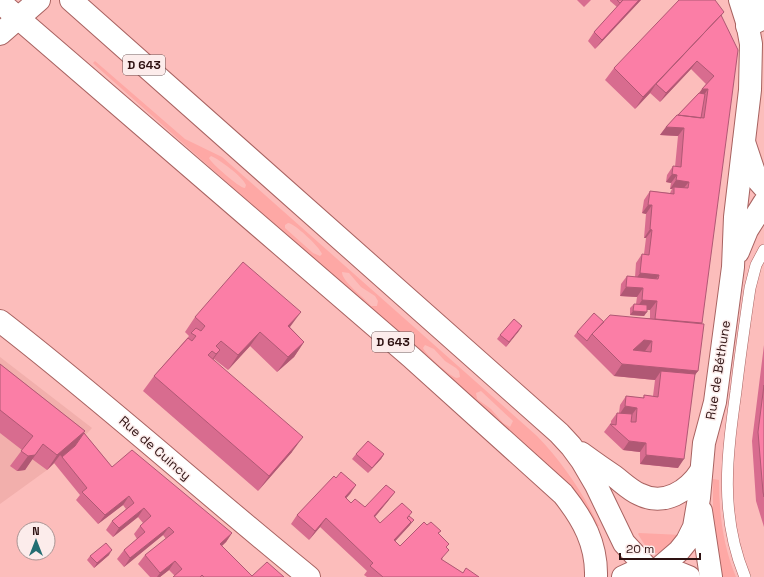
<svg xmlns="http://www.w3.org/2000/svg" width="764" height="577" font-family="'Space Grotesk',sans-serif">
<style>
.built{fill:#f2afac}
.green{fill:#fea8a5;fill-rule:evenodd}
.lines{fill:none;stroke-linecap:round;stroke-linejoin:round}
.lane-casing{stroke:#a86361;stroke-width:12}
.street-casing{stroke:#a86361;stroke-width:24}
.secondary-casing{stroke:#a86361;stroke-width:24}
.primary-casing{stroke:#a86361;stroke-width:24}
.highway-casing{stroke:#a86361;stroke-width:24}
.lane{stroke:#fff;stroke-width:11}
.street{stroke:#fff;stroke-width:22}
.secondary{stroke:#fff;stroke-width:22}
.primary{stroke:#fff;stroke-width:22}
.highway{stroke:#fff;stroke-width:22}
.wall{fill:#d86c8f}
.shaded-wall{fill:#b05874}
.building{fill:#fb7ea6;stroke:#b05874;fill-rule:evenodd}
.labels{text-anchor:middle;dominant-baseline:central;stroke-width:3;stroke-linejoin:round;paint-order:stroke}
.shield{fill:#fceceb;stroke:#6c5353;stroke-width:1}
.shield-label{font-size:12px;font-weight:bold;fill:#2e1212}
.street-label{font-size:13px;fill:#2e1212;stroke:#fceceb}
</style>
<rect width="100%" height="100%" fill="#fcbdbb"/>
<path class="built" d="M0 357 92 428 75 446 47 470 0 504Z"/>
<path class="green" d="M95 61 185 139 222 157 537 436C563 463 583 493 599 526H597L564 482 95 65 93 63ZM211 156C219 159 243 177 246 185L245 188C239 188 210 162 209 158ZM288 223C294 223 320 247 322 254L320 256 313 253 285 228V225ZM342 272 349 273 361 287 375 296 378 301 377 306H371C364 297 342 282 342 272ZM425 345 434 349 445 361 456 368 459 371 460 377 457 378C452 378 425 354 423 348ZM481 391 513 421 510 427 503 423 491 409 477 399 476 393Z
M713 479 719 480C719 513 723 546 736 577H720L713 524Z
M639 533 682 535C660 554 655 564 638 534Z"/>
<g class="lines">
<defs>
<path id="lane" d="M745 577C719 514 727 456 736 391 740 356 745 322 750 288L756 265 764 250"/>
<path id="street" d="M747 26 764 18
M0 34 39 0
M744 142 756 178 764 187
M0 321C106 403 205 493 309 577"/>
<path id="secondary" d="M761 0 764 8
M738 252 747 230 764 203
M701 511 711 577
M658 569 679 551 687 541 694 527 699 498 704 443 715 402 733 267 735 217 750 90 751 44 747 22 740 0"/>
<path id="primary" d="M71 0 559 433 571 446 582 461 596 485 624 543 648 569
M18 18 411 357 563 494C583 519 597 544 596 577
M581 453C592 461 603 469 614 476 622 482 630 490 639 494 664 507 688 491 701 471
M623 577C643 566 669 567 689 577"/>
<path id="highway" d="M0 2 18 18"/>
</defs>
<use href="#lane" class="lane-casing"/>
<use href="#street" class="street-casing"/>
<use href="#secondary" class="secondary-casing"/>
<use href="#primary" class="primary-casing"/>
<use href="#highway" class="highway-casing"/>
<use href="#lane" class="lane"/>
<use href="#street" class="street"/>
<use href="#secondary" class="secondary"/>
<use href="#primary" class="primary"/>
<use href="#highway" class="highway"/>
</g>
<path class="wall" d="M577 0H591L584 7Z
M610 0H641L595 49 588 41 594 32 617 7 610 1Z
M721 15 702 323 698 371 695 374 678 468 640 464V452L623 450 604 432 610 424H611V421L617 413H619L620 405 626 396 643 398 644 395 653 396 655 380 614 376 574 336 577 332 604 322 650 318V310H647L644 316 630 315V308L634 304H636L637 297 620 296 621 284 627 276 635 277 636 263 642 254H644L646 238H644L646 214 642 213 644 200 650 191 670 193 672 189H670L671 183 666 182 667 175 673 166 675 167 678 136 660 135 666 127 699 93 706 84 691 69 660 102 650 93 635 109 605 80 614 68Z
M195 317 290 327 304 342 294 357 277 372 250 346 228 370 214 359 213 360 292 452 258 491 143 391 154 376 189 336 185 332Z
M522 326 506 347 497 339 500 335Z
M764 345V527L756 501 752 441Z
M0 364 85 431 84 433 112 467 232 533 226 542 222 546 252 576 284 577H173L175 576 169 570 160 577H150L138 564 145 555 166 539 163 535 124 567 117 559 124 550 137 539 134 534 140 526 143 523 138 517 113 537 106 530 112 521 126 509 123 505 98 524 76 500 80 495 54 463 47 470 32 459 25 470 17 471 10 466 22 450 0 433Z
M356 454H384L381 459 368 473 352 459Z
M336 478 356 485 346 498 351 503 365 507 395 492 388 501 375 517 380 523 409 516 410 525 395 541 400 546 427 525 441 531 438 534 446 547 442 560 463 573 479 577H367L364 575 367 571 320 527 309 540 291 524 297 515Z
M109 555 94 568 87 560 90 556Z"/>
<path class="shaded-wall" d="M639 0H641L595 49 602 40Z
M724 12 715 24 656 84 650 93 635 109 643 97Z
M697 61 691 69 660 102 666 93Z
M702 89H708L702 98H696Z
M666 127 684 128 678 136 660 135Z
M672 174 677 175 671 183 666 182Z
M676 180 689 182 682 190 674 187 672 189H670Z
M648 205H652L646 214 642 213Z
M650 229 652 230 646 238H644Z
M640 273 659 275 652 284 634 282Z
M626 287 643 288 637 297 620 296Z
M642 300 657 301 650 310 636 309Z
M633 311 647 312 644 316 630 315Z
M301 312 290 327 278 341 288 326Z
M522 326 519 331 506 347 509 342Z
M260 332 250 346 228 370 238 355Z
M644 340 652 341 643 354 633 350Z
M304 342 294 357 277 372 288 357Z
M220 350 209 365 205 369 216 354Z
M622 364 698 371 689 383 661 371 655 380 614 376Z
M625 406 637 408 631 416 619 415Z
M85 431 75 446 62 457 60 455 54 463 47 470 57 455Z
M303 437 292 452 258 491 269 476Z
M629 441 646 443 640 452 623 450Z
M43 444 25 470 17 471 28 456Z
M384 454 381 459 368 473 372 468Z
M646 455 684 459 678 468 640 464Z
M356 485 350 494 339 506 345 497Z
M395 492 388 501 368 525 374 516Z
M129 496 123 505 98 524 105 515Z
M144 508 138 517 113 537 119 528Z
M326 518 320 527 309 540 315 531Z
M414 520 410 525 388 549 394 540 411 522Z
M169 527 163 535 124 567 130 558Z
M232 533 226 542 214 553 220 544Z
M112 550 109 555 94 568 97 563Z
M175 561 169 570 160 577H157L160 573Z"/>
<path class="building" d="M617 0H623L620 3Z
M623 0H639L602 40 594 32Z
M679 0H715L724 12 643 97 614 68Z
M721 15 738 50 702 323 655 319 657 301 642 300 643 288 626 287 627 276 658 279 659 275 640 273 642 254 649 255 652 230 650 229 652 205H648L650 191 674 194V187L688 188 689 182 676 180 677 175 672 174 673 166 681 167 684 128 666 127 677 115 704 118 708 89H702L714 76 697 61 666 93 656 84Z
M699 93 705 94 701 118 678 115Z
M243 262 301 312 288 326 304 342 288 357 260 332 238 355 221 341 216 346 220 350 216 354 212 351 208 355 303 437 269 476 154 376 188 338 192 341 196 336 191 333 196 328 201 331 205 326 195 317Z
M634 304 647 305V312L633 311Z
M594 313 604 322 592 334 587 341 577 332Z
M610 315 704 324 698 371 622 364 592 334ZM644 340 652 341 651 352 633 350Z
M514 319 522 326 509 342 500 335Z
M0 364 85 431 57 455 43 444 35 455 28 456 21 451 33 436 0 410Z
M661 371 695 374 684 459 646 455V443L629 441 610 424 616 425 617 413 632 414 631 422H636L637 408 625 406 626 396 644 398V395L658 397Z
M764 385V497L763 492 758 432Z
M84 433 112 467 132 450 232 533 220 544 252 576 267 562 284 577H204L202 575 200 577H173L182 569 175 561 160 573 145 555 174 532 169 527 130 558 124 550 145 532 140 526 151 516 144 508 119 528 112 521 134 503 129 496 105 515 82 492 87 488 62 457 75 446Z
M368 441 384 454 372 468 356 454Z
M341 472 356 485 345 497 351 503 355 499 365 507 386 485 395 492 374 516 380 523 402 503 412 512 407 518 411 522 394 540 400 546 424 522 427 525 431 522 441 531 438 533 449 544 446 547 449 550 441 559 463 573 466 568 479 577H383L370 566 373 563 326 518 315 531 297 515 334 476 336 478Z
M409 516 414 520 408 526 411 522 407 518Z
M106 543 112 550 97 563 90 556Z"/>
<g class="labels">
<g class="shield">
<rect x="123" y="55" width="42" height="20" rx="3"/>
<rect x="372" y="332" width="42" height="20" rx="3"/>
</g>
<g class="shield-label">
<text x="144" y="65">D 643</text>
<text x="393" y="342">D 643</text>
</g>
<g class="street-label">
<text transform="translate(718 370) rotate(-81)">Rue de Béthune</text>
<text transform="translate(155 448) rotate(41)">Rue de Cuincy</text>
</g>
</g>
<g transform="translate(36 541)"><circle r="19" fill="#fceceb" stroke="#aa9594"/>
<path d="M0-3L7 15L0 10L-7 15Z" fill="#236e73"/>
<text y="-6" font-size="11" font-weight="bold" text-anchor="middle" fill="#2e1212">N</text>
</g>
<path d="M620 553v6h80v-6" fill="none" stroke="#2e1212" stroke-width="2"/>
<text x="626" y="553" font-size="12" fill="#2e1212" stroke="#fceceb" stroke-width="3" paint-order="stroke">20 m</text>
</svg>
